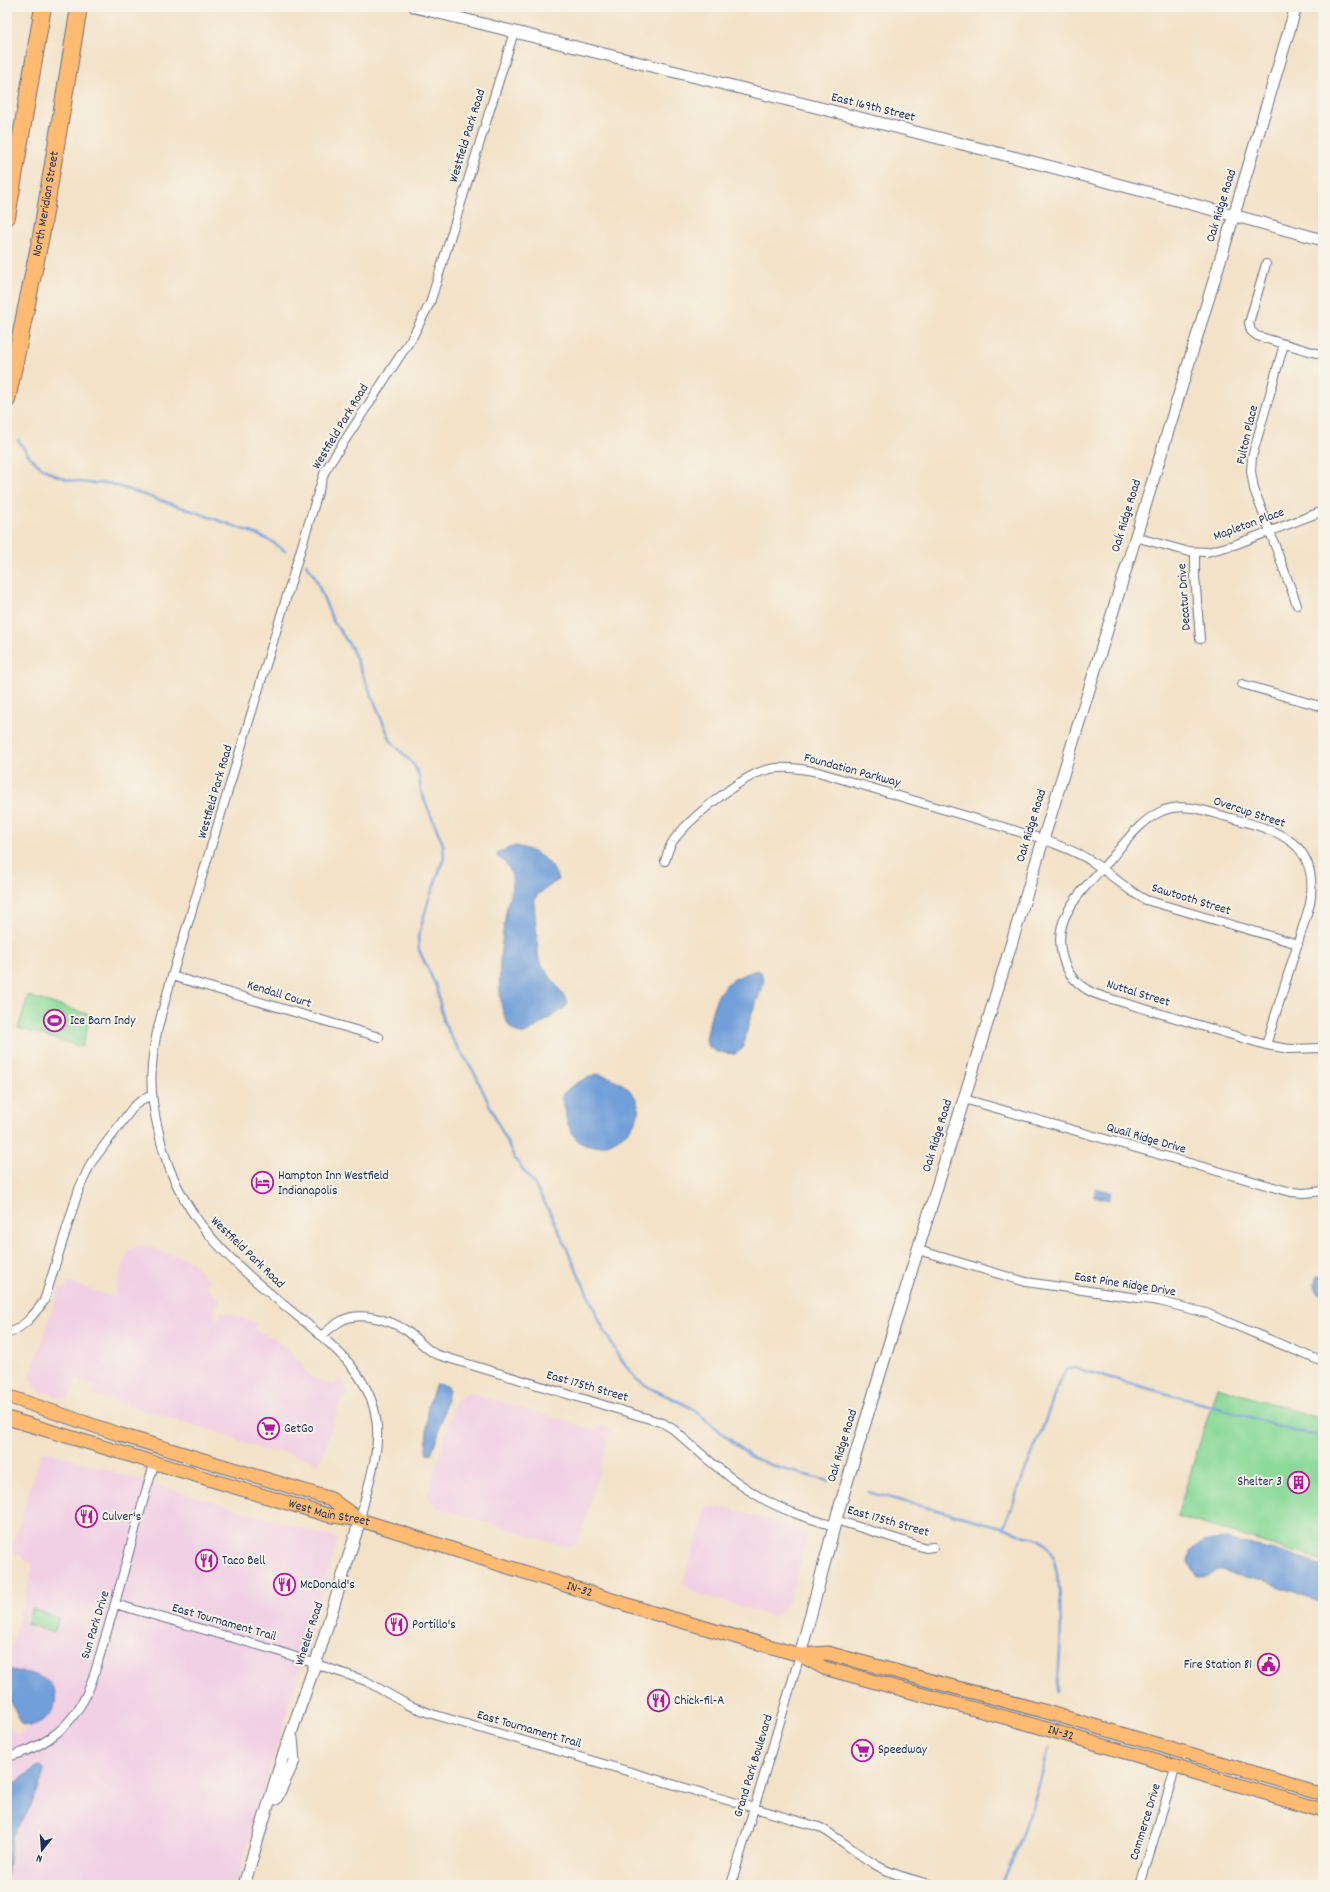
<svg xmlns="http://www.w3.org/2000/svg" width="1330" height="1892" font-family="Dekko,sans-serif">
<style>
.built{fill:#f1d0e4}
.green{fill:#8bda99;stroke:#53847c}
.water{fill:#719fd9;stroke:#46679c}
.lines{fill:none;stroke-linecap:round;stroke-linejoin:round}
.stream{stroke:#719fd9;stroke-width:2.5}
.minor-casing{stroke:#676e83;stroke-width:10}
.tertiary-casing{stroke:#676e83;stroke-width:13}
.primary-casing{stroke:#676e83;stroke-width:15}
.motorway-casing{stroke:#676e83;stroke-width:18}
.minor{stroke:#fff;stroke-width:8}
.tertiary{stroke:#fff;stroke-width:11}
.primary{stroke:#ffbb71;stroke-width:13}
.motorway{stroke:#ffbb71;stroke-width:16}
.labels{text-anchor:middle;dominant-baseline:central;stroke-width:4;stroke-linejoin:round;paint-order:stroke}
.street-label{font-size:13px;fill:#1b2f5e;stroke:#f7f3e8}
.poi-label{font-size:13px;fill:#1b2f5e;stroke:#f7f3e8;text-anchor:start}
</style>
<rect width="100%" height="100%" fill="#f7f3e8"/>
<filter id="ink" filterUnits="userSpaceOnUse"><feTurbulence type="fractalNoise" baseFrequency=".025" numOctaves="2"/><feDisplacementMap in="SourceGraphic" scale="8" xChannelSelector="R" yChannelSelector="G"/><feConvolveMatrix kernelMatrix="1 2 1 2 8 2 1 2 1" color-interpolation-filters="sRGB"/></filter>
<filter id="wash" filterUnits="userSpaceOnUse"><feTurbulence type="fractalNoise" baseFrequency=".012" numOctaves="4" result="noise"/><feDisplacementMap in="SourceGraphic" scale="16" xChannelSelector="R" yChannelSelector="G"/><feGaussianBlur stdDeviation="0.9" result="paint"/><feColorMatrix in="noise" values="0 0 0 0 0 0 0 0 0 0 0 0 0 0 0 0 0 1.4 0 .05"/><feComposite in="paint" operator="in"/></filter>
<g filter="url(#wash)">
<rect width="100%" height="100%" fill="#f3e2c8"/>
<path class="built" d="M141 1244 191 1261 209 1281 205 1284V1288L222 1300 213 1309 215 1318 219 1319 221 1311 257 1323 254 1330 274 1338 303 1365 305 1372 315 1379 333 1385 340 1377 351 1396H342L320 1464 282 1451 272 1452 236 1441 231 1436 92 1395 95 1386 76 1380 68 1400 39 1390 30 1378 59 1288 65 1290 67 1282 113 1297 128 1251Z
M469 1392 598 1431 600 1426 611 1430 578 1544 567 1547 436 1507 427 1496 454 1402Z
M42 1450 338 1539 236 1885H7V1726L18 1735 30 1726 47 1717 46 1680 7 1669V1662L33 1565 11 1550Z
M707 1505 717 1508 726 1507 796 1528 807 1536 788 1605 774 1617 696 1593 683 1583Z"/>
<path class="green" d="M28 996 91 1015 82 1047 18 1028Z
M1217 1387 1323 1419V1561L1177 1516Z
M32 1609 58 1618 54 1633 27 1624Z"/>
<path class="water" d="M516 846C535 851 552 859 558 880L537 895 534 902 539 961 566 999 567 1003 565 1008 525 1034C485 1033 503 931 507 906 509 897 513 887 512 878 511 868 505 862 497 856L498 852Z
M757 970 761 972 764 983 751 1015 742 1049 735 1054 717 1052 708 1047 706 1040C709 1025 712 1000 724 987 732 978 746 974 757 970Z
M597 1074C621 1078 651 1099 633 1125 622 1141 589 1157 575 1137 571 1132 567 1124 566 1117 565 1114 566 1111 565 1108 563 1103 560 1100 563 1094 569 1086 588 1077 597 1074Z
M1096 1188 1111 1192 1109 1200 1094 1196Z
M1317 1276H1323V1297C1317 1292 1312 1285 1317 1276Z
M436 1384 446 1386 449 1390 438 1435 431 1454 428 1455 426 1452 428 1406Z
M1226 1539 1274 1550 1323 1566V1602L1264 1581 1230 1574 1222 1570H1218L1206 1576H1198L1188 1562 1190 1552 1204 1541Z
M7 1669C19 1672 35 1673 46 1680 59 1689 58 1708 46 1718 42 1722 35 1724 30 1726L22 1724 11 1702 7 1698Z
M41 1766 44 1769 43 1775 36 1795 26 1815 13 1834 7 1876V1789L37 1767Z"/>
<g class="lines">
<path class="stream" d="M18 440C22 446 26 452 31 458 50 479 81 485 108 483L190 510 256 534 271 541 285 551
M306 564 315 577 333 621 351 647 391 741 414 765 419 776 421 792 443 844 444 858 429 899 418 937 419 950 436 986 444 1023 454 1042 473 1070 515 1159 534 1184 553 1218 603 1328 619 1357 636 1379 652 1389 692 1408 751 1457 779 1468 828 1481
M868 1492 1005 1528C1012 1530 1018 1533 1025 1536 1031 1538 1037 1536 1042 1541 1069 1562 1060 1660 1057 1692
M1004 1527 1009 1515 1023 1476 1043 1427 1059 1382 1066 1370 1073 1368 1093 1373 1254 1418 1300 1433 1323 1436
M1001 1885C1023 1841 1037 1795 1049 1748"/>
</g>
</g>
<g filter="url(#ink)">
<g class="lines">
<defs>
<path id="minor" d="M1266 264 1249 323 1251 331 1257 336 1323 355
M1284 344 1252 457 1251 471 1254 489 1297 605
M1135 537 1186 551 1207 552 1234 545 1323 511
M1195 552V576L1200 639
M1242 684 1323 707
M665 861C667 855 669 846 673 841 689 819 743 774 770 769 786 766 802 769 818 772L1043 839C1059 846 1076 851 1091 861 1110 873 1126 890 1146 900L1298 944
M172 976 379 1037
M1266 1045 1310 904C1320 840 1278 831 1227 817 1206 811 1184 802 1162 811 1140 821 1125 842 1110 860 1095 876 1078 893 1068 911 1053 937 1060 973 1086 989 1092 993 1101 996 1108 998L1266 1045 1289 1049 1323 1048
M964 1099 1291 1192 1304 1193 1323 1191
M918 1250 1026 1282 1159 1301 1206 1313 1323 1362
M7 1334C24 1327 33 1316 44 1301L79 1189 91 1163 134 1106 152 1093
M321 1336C328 1330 334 1325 341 1321 359 1311 387 1319 404 1329 415 1336 423 1347 435 1354L663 1423 673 1429C702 1455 731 1481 765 1500 787 1512 811 1519 834 1526
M360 1520C366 1490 379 1458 377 1427 374 1380 339 1351 306 1323 237 1267 176 1220 158 1129 153 1108 150 1087 152 1066 154 1035 164 1006 172 976L317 496 325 471 334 457 413 336 430 303 514 32
M836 1520 926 1548 933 1547
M115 1604 278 1651 366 1681 408 1705 432 1714 819 1827C838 1837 853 1851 871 1862 889 1874 911 1879 932 1885
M7 1757C37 1750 64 1733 80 1706 93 1686 98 1660 105 1638 123 1579 136 1520 155 1462
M731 1885 800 1655
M1140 1885 1176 1766"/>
<path id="tertiary" d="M415 7C718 83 1022 156 1323 240
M800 1655 838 1512 886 1354 1234 215 1296 7
M276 1799 294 1761 292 1738
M244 1885 282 1759 319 1653 360 1520"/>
<g id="primary">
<path d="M7 1396 118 1434 331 1499 357 1518"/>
<path id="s1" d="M7 1418 327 1515 360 1520 386 1528 653 1613 800 1655 824 1668 1026 1723 1323 1810"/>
<path d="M800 1655 828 1653 835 1655 1043 1711 1323 1793"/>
</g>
<g id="motorway">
<path d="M7 217 43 7"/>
<path id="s2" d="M7 400 41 236 79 7"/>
</g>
</defs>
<use href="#minor" class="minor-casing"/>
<use href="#tertiary" class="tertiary-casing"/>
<use href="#primary" class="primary-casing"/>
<use href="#motorway" class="motorway-casing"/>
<use href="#minor" class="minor"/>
<use href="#tertiary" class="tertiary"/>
<use href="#primary" class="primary"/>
<use href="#motorway" class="motorway"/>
</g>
</g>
<defs>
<symbol id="stadium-ring" viewBox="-11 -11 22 22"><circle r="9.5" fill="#f7f3e8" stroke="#b5179e" stroke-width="1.5"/><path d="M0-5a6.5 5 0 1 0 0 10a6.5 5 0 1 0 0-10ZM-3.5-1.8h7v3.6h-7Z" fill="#b5179e"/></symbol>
<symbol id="hotel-ring" viewBox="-11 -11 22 22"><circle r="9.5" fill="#f7f3e8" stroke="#b5179e" stroke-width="1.5"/><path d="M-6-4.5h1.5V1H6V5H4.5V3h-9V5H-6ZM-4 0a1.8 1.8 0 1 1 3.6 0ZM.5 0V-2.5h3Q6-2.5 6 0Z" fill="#b5179e"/></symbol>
<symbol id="supermarket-ring" viewBox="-11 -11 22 22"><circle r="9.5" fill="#f7f3e8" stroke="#b5179e" stroke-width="1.5"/><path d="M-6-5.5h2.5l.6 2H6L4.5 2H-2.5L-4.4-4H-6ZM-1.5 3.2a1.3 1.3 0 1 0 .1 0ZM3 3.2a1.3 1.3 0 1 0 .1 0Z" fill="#b5179e"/></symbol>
<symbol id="building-ring" viewBox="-11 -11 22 22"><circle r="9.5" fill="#f7f3e8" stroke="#b5179e" stroke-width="1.5"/><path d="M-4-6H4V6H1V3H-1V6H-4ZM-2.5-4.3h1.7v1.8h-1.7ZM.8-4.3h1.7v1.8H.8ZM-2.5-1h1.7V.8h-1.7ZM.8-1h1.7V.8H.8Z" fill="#b5179e"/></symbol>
<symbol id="restaurant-ring" viewBox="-11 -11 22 22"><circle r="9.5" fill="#f7f3e8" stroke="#b5179e" stroke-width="1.5"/><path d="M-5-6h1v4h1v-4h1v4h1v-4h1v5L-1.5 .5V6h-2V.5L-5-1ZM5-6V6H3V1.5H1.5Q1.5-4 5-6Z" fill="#b5179e"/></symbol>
<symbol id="civic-ring" viewBox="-11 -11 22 22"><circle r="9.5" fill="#f7f3e8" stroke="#b5179e" stroke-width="1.5"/><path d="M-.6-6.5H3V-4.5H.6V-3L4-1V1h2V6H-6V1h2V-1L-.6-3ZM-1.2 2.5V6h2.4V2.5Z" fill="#b5179e"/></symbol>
</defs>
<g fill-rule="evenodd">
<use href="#stadium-ring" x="42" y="1008" width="25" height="25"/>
<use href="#hotel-ring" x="250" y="1170" width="25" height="25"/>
<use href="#supermarket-ring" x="256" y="1416" width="25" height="25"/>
<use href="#building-ring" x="1286" y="1470" width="25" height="25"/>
<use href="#restaurant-ring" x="74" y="1504" width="25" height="25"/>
<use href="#restaurant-ring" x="194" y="1548" width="25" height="25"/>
<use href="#restaurant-ring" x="272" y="1572" width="25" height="25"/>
<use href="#restaurant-ring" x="384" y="1612" width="25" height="25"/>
<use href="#civic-ring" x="1256" y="1652" width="25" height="25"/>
<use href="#restaurant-ring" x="646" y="1688" width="25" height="25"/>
<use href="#supermarket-ring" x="850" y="1738" width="25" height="25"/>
</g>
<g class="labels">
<g class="street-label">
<text transform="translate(873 108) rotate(14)">East 169th Street</text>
<text transform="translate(468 136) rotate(-73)">Westfield Park Road</text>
<text stroke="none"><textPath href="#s2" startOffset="200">North Meridian Street</textPath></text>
<text transform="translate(1222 206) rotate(-73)">Oak Ridge Road</text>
<text transform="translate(341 427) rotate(-59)">Westfield Park Road</text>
<text transform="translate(1248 435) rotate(-77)">Fulton Place</text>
<text transform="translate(1127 516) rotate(-73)">Oak Ridge Road</text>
<text transform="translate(1249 525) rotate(-20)">Mapleton Place</text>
<text transform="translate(1185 597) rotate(-94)">Decatur Drive</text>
<text transform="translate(852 771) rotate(15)">Foundation Parkway</text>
<text transform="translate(216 792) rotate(-74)">Westfield Park Road</text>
<text transform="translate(1249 813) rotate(18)">Overcup Street</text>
<text transform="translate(1032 826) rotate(-73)">Oak Ridge Road</text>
<text transform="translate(1191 900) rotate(17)">Sawtooth Street</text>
<text transform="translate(1138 994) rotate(17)">Nuttal Street</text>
<text transform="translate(279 995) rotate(17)">Kendall Court</text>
<text transform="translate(938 1136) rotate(-73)">Oak Ridge Road</text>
<text transform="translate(1146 1139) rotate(16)">Quail Ridge Drive</text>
<text transform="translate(247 1253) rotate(44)">Westfield Park Road</text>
<text transform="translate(1125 1285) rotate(9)">East Pine Ridge Drive</text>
<text transform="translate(587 1387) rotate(16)">East 175th Street</text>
<text transform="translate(843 1446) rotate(-73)">Oak Ridge Road</text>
<text stroke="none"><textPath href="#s1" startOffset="336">West Main Street</textPath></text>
<text transform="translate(888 1522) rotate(16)">East 175th Street</text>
<text stroke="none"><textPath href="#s1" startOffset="598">IN-32</textPath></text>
<text transform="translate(224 1623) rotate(16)">East Tournament Trail</text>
<text transform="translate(96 1625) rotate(-73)">Sun Park Drive</text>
<text transform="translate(310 1634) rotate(-72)">Wheeler Road</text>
<text transform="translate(529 1730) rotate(16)">East Tournament Trail</text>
<text stroke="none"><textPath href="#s1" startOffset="1101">IN-32</textPath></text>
<text transform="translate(754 1766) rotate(-73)">Grand Park Boulevard</text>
<text transform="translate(1146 1822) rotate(-73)">Commerce Drive</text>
</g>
<g class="poi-label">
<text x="70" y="1021">Ice Barn Indy</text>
<text x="278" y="1176">Hampton Inn Westfield<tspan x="278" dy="15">Indianapolis</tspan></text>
<text x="284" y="1429">GetGo</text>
<text x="1282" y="1482" text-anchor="end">Shelter 3</text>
<text x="102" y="1517">Culver's</text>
<text x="222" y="1561">Taco Bell</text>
<text x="300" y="1585">McDonald's</text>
<text x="412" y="1625">Portillo's</text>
<text x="1252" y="1665" text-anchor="end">Fire Station 81</text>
<text x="674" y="1701">Chick-fil-A</text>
<text x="878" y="1750">Speedway</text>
</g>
</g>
<rect width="1330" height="1892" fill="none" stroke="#f7f3e8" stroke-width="24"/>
<g transform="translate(42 1850) rotate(197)" stroke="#f7f3e8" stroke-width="3" paint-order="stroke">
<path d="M0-3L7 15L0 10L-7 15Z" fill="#1b2f5e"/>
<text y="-6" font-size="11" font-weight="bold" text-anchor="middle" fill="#1b2f5e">N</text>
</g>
</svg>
